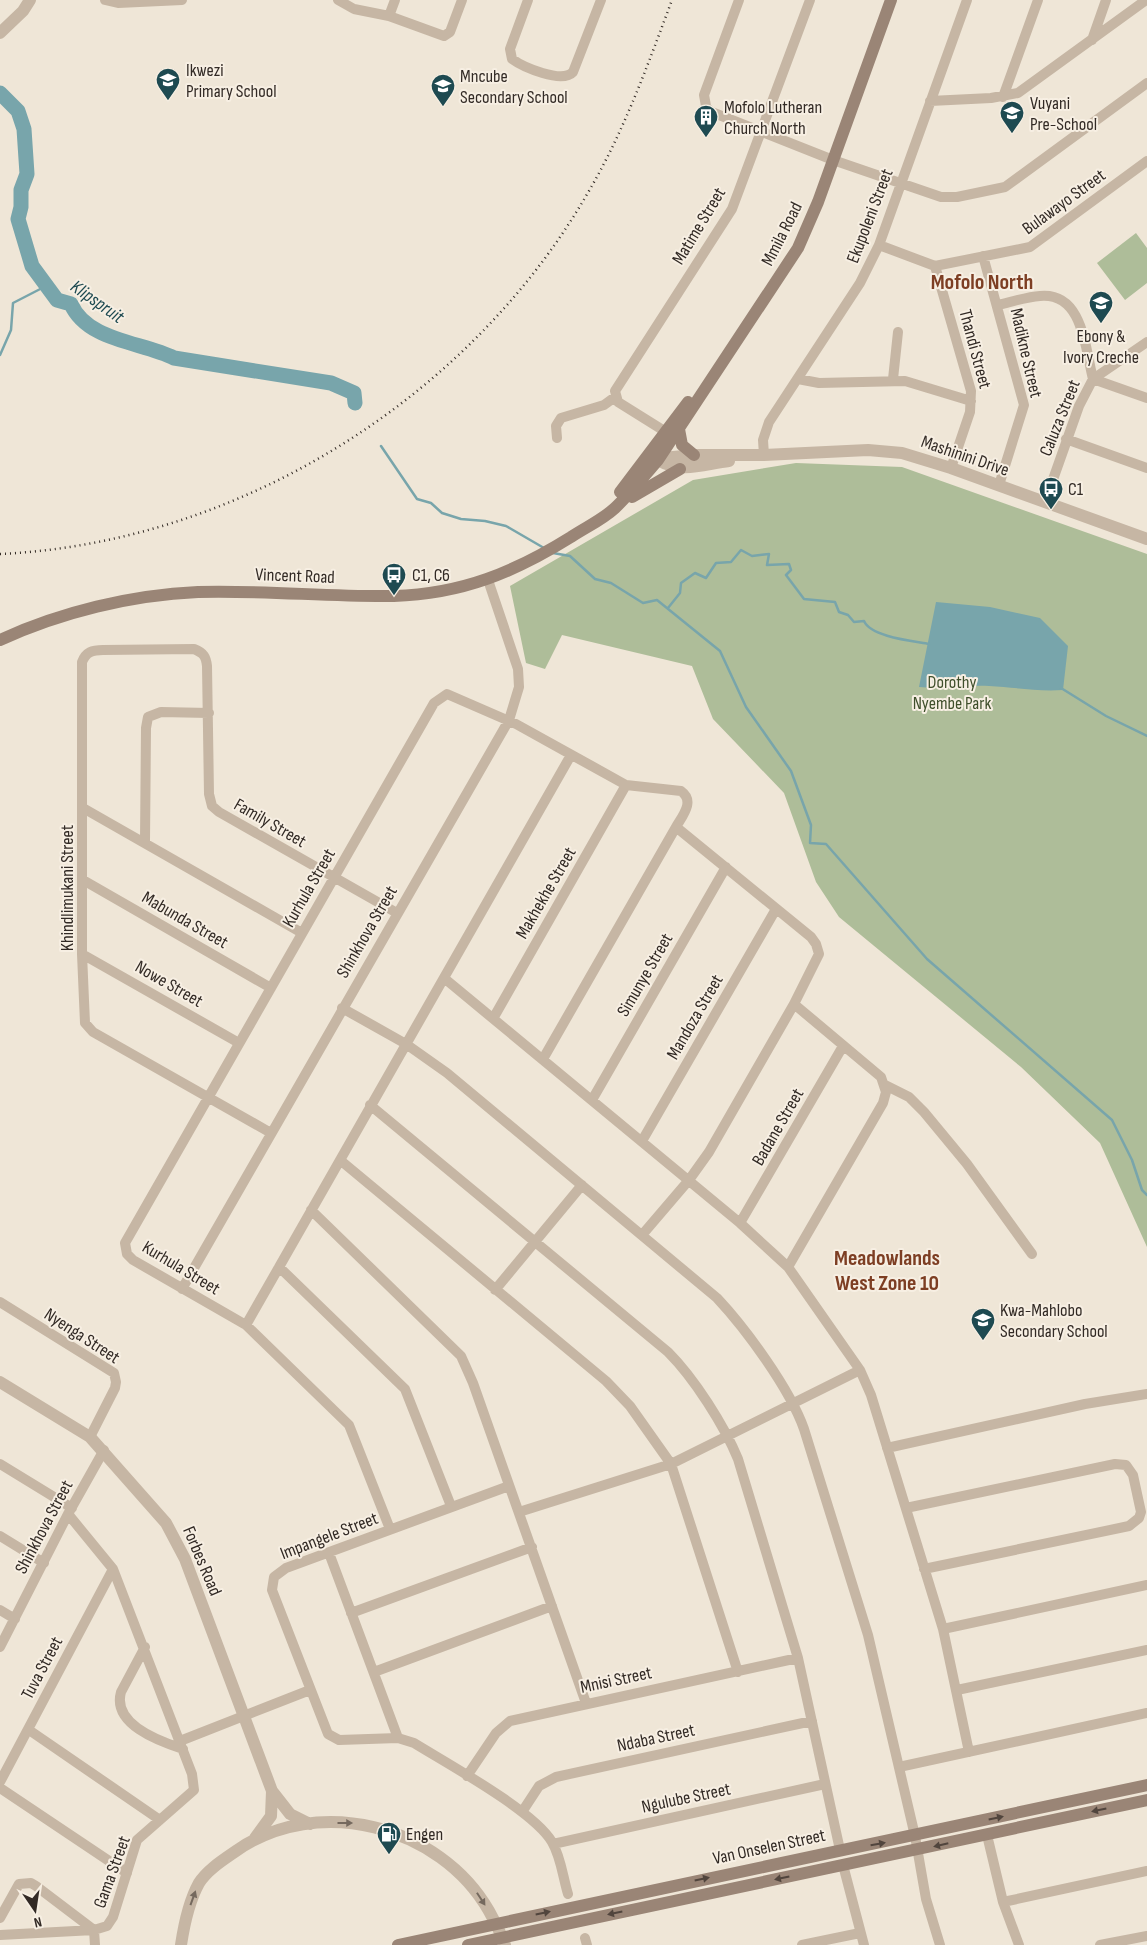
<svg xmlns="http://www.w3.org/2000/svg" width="1147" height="1945" font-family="'Sofia Sans Condensed',sans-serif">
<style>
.green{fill:#aebd99}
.water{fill:#78a5ab}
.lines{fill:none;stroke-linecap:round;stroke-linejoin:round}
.stream{stroke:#78a5ab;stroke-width:2.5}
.river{stroke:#78a5ab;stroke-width:15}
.minor{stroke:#c6b6a4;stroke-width:10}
.tertiary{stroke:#c6b6a4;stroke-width:12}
.secondary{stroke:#9a8576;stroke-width:12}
.rail{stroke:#322a25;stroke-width:2.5;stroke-dasharray:1 4;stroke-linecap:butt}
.oneway{fill:#51453d}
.oneway2{fill:#75695e}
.labels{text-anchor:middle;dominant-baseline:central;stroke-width:4;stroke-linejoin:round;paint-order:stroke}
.poi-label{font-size:18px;fill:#322a25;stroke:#f7efe3;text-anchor:start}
.street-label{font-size:18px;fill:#322a25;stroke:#f7efe3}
.park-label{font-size:18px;fill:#3f4f2b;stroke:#f7efe3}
.water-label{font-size:19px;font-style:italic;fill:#1e4a51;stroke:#f7efe3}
.district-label{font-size:22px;font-weight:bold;fill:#7d3e23;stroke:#f7efe3}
</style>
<rect width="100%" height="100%" fill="#efe6d7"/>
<path class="green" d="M1136 233 1147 248V283L1125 300 1097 263Z
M796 463 902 467 1147 554V1247L1100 1143 1021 1067 839 917 816 882 784 793 713 719 692 666 562 635 545 669 526 663 510 586 693 480Z"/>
<path class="water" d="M936 602 990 607 1040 618 1068 646 1063 690C1038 692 1014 687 989 686 966 685 943 689 919 687Z"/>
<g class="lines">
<path class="stream" d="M0 355 11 330 13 303 48 285
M381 446 417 499 431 503 442 513 461 519 485 521 506 526 544 548
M553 553 570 556 595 579 611 583 643 603 657 600 720 651 746 707 791 771 811 825 810 843 826 844 927 959 1112 1120 1132 1160 1142 1190 1147 1195
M668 608 680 593 681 583 695 573 706 578 716 563 731 562 741 550 752 556 769 554 767 565 789 564 791 570 786 575 804 599 835 602 839 612 848 615 854 622 864 621C871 637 913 641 929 644
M1061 688 1106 716 1147 736"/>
<path class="river" d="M0 93 18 111 24 129 27 174 21 190V207L18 219 32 266 57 300 71 304C87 341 142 342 174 358L331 383 354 393 355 403"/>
<path class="minor" d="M105 0 118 3 182 0
M338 0 354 9 389 16 444 36 450 32 462 0
M528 0 510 49 512 59C523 67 562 84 573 72L601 0
M739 0 704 95 706 106 709 111 833 160 941 197H957L1005 187 1147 83
M389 16 395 0
M1092 40 1106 0
M1003 97 1038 0
M930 101 991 98 1018 93 1146 0
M879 245 935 266 1030 247 1147 161
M983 256 1024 405 999 485
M935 266 971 391 970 412 951 468
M998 305C1011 302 1026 297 1040 296 1083 292 1085 348 1093 379L1147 398
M798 379 819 383 905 381 971 401
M893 379 898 332
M666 432 618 402 615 391 732 209 810 0
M557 438 556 426 561 418 604 405 615 397
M1066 439 1147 468
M764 455 763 440 769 422 860 283 879 245 967 0
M1045 502 1079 406 1093 379 1147 342
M83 808 302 933
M145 841 146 728 148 717 161 712 209 713
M83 880 271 988
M82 954 239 1043
M444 978 740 1223 788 1267 860 1370 871 1395 943 1629 969 1752
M342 1008 406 1044 447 1073 717 1298C746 1329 790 1389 804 1429L868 1635 915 1836 926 1899 940 1945
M494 1017 626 785
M885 1085 909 1097 924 1112 967 1164 1032 1254
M592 1100 726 867
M370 1105 668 1352C694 1378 724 1425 738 1459L798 1658 840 1850
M271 1133 93 1032 85 1023 82 954V662C86 652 92 650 103 650L194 649C204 653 206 657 207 666L209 794 212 806 219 812 397 913
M642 1141 776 909
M340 1160 606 1381 630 1406 671 1464 738 1672
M311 1210 461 1356 473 1383 586 1703
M740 1223 843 1046
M642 1235 689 1180 709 1152 794 1004 819 954 816 944 811 937 676 827
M279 1267 405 1389 451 1506
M788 1267 883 1103 886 1092 881 1077 794 1004
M182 1289 509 720 519 687 518 669 488 580
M495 1290 582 1185
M0 1302 114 1373 116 1382 115 1388 90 1437
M246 1325 571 755
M887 1448 1085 1404 1147 1394
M0 1464 72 1508
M509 1486 286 1568 274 1577 272 1590 328 1734 339 1740 398 1738 414 1743C448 1764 534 1811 552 1842 561 1857 563 1878 568 1894
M906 1508 1115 1464 1126 1465 1133 1475 1141 1512 1139 1518 1129 1526 924 1569
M519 1512 671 1464 860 1370
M390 1529 349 1425 246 1325 133 1260 127 1254 125 1243 434 703 447 694 516 724 626 785 681 791C695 801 683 815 676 827L543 1059
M0 1536 44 1563
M329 1553 398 1738
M0 1610 15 1619
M351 1613 532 1547
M943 1629 1147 1585
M0 1647 68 1514 104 1450
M145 1647 121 1692C112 1724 158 1741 183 1749
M374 1672 552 1606
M957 1690 1147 1650
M29 1730 160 1820
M180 1741 310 1690
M899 1767 1147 1713
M467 1776 496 1733 510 1721 798 1658
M0 1782 113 1569
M0 1788 127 1873
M522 1812 539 1786 556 1777 812 1721
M987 1835 1003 1902 1019 1945
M553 1844 825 1784
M843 1865 864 1945
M1003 1902 1147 1871
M0 1918 19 1884 31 1883 36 1886 94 1930 95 1945
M0 1935 94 1930 107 1926 113 1917 137 1840 194 1790 192 1774 113 1569 68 1514
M585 1938 587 1945
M802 1945 860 1933
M1100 1945 1147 1936"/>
<path class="tertiary" d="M0 33 23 11 30 0
M657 457 658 460C682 474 704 464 729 461
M651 463 663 458 694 455H764L868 450 902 453 951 468 1147 539
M0 1382 90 1437 166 1523 185 1559 272 1791 290 1814 310 1824
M255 1838 271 1816 272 1791
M181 1945C184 1925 189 1901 199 1883 207 1870 223 1860 236 1851 317 1794 440 1825 489 1911 495 1922 501 1933 505 1945"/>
<path class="secondary" d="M679 429 682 445 694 455
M620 492 688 402
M632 497 680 469
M0 640C61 612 131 595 198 592 263 590 329 597 394 596 462 594 515 572 571 537 586 527 602 520 615 508 631 493 644 476 658 460L798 248 818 202 891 0
M398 1945 1147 1785
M468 1945 1147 1800"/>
<path class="rail" d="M0 554C237 543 467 400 586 196 623 134 647 67 672 0"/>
</g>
<defs><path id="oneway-solid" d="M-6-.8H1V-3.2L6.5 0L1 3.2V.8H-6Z" transform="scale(1.25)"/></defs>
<g class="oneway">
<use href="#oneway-solid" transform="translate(1099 1810) rotate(168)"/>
<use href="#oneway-solid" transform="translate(996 1818) rotate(-12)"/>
<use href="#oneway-solid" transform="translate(878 1844) rotate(-10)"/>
<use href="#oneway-solid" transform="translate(941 1845) rotate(167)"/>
<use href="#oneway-solid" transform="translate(782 1878) rotate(168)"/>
<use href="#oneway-solid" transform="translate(702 1879) rotate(-12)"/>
<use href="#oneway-solid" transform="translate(543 1913) rotate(-12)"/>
<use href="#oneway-solid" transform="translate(615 1913) rotate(168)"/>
</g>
<g class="oneway2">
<use href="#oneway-solid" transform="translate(345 1823)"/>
<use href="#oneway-solid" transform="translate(193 1898) rotate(-70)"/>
<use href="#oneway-solid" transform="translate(481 1899) rotate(57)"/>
</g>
<defs>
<symbol id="school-pin" viewBox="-11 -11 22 30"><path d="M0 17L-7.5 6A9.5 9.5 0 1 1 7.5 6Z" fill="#1e4a51" stroke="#f7efe3"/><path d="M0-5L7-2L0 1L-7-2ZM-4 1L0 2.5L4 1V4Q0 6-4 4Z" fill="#fff"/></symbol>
<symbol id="building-pin" viewBox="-11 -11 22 30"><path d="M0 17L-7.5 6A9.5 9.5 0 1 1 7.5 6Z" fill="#1e4a51" stroke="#f7efe3"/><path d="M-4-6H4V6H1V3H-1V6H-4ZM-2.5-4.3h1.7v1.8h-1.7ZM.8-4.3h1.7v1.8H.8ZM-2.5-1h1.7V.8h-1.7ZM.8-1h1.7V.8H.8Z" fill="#fff"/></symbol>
<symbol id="bus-pin" viewBox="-11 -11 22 30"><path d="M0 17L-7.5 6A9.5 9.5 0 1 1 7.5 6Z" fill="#1e4a51" stroke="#f7efe3"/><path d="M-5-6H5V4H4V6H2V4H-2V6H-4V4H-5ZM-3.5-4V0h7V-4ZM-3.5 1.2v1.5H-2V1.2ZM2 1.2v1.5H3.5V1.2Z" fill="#fff"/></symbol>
<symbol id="fuel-pin" viewBox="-11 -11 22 30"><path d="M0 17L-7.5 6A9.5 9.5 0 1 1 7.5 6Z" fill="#1e4a51" stroke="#f7efe3"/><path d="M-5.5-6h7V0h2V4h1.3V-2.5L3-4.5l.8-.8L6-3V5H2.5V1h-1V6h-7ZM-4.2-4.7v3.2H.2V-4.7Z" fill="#fff"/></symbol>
</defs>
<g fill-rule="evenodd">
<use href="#school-pin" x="154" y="66" width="28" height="38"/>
<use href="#school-pin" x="429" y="72" width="28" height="38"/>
<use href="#school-pin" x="998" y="99" width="28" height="38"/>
<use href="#building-pin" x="692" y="103" width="28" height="38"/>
<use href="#school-pin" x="1087" y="289" width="28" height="38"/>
<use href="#bus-pin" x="1037" y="475" width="28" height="38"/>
<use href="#bus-pin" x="380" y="561" width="28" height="38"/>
<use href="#school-pin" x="969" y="1306" width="28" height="38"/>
<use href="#fuel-pin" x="375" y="1820" width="28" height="38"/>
</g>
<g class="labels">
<g class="poi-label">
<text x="186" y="70">Ikwezi<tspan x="186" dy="21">Primary School</tspan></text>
<text x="460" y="76">Mncube<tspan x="460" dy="21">Secondary School</tspan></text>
<text x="1030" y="103">Vuyani<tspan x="1030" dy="21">Pre-School</tspan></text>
<text x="724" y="107">Mofolo Lutheran<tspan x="724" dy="21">Church North</tspan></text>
<text x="1101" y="336" text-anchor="middle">Ebony &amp;<tspan x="1101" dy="21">Ivory Creche</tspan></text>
<text x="1068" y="489">C1</text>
<text x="412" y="575">C1, C6</text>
<text x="1000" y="1310">Kwa-Mahlobo<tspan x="1000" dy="21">Secondary School</tspan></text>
<text x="406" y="1834">Engen</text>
</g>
<g class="street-label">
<text transform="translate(1064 202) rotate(-36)">Bulawayo Street</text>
<text transform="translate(870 216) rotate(-69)">Ekupoleni Street</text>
<text transform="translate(699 226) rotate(-59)">Matime Street</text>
<text transform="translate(782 234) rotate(-63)">Mmila Road</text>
<text transform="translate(975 349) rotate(75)">Thandi Street</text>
<text transform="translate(1026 353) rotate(77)">Madikne Street</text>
<text transform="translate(1060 418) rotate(-68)">Caluza Street</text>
<text transform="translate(965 456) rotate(19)">Mashinini Drive</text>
<text transform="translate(295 576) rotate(2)">Vincent Road</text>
<text transform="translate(270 823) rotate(30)">Family Street</text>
<text transform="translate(67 888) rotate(-90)">Khindlimukani Street</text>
<text transform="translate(309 888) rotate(-60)">Kurhula Street</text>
<text transform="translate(546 893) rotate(-60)">Makhekhe Street</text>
<text transform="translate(185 920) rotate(30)">Mabunda Street</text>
<text transform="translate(367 932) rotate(-60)">Shinkhova Street</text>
<text transform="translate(645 975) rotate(-60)">Simunye Street</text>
<text transform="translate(169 984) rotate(30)">Nowe Street</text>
<text transform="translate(695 1017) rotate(-60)">Mandoza Street</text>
<text transform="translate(778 1127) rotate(-60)">Badane Street</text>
<text transform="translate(181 1268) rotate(31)">Kurhula Street</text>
<text transform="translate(82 1336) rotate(33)">Nyenga Street</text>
<text transform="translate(44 1527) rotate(-62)">Shinkhova Street</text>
<text transform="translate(329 1536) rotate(-21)">Impangele Street</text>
<text transform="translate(202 1561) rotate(67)">Forbes Road</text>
<text transform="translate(42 1668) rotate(-62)">Tuva Street</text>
<text transform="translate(616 1680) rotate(-12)">Mnisi Street</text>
<text transform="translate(656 1738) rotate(-12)">Ndaba Street</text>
<text transform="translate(686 1798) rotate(-12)">Ngulube Street</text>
<text transform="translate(769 1847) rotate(-12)">Van Onselen Street</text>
<text transform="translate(112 1872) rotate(-70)">Gama Street</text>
</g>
<g class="park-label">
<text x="952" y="682">Dorothy<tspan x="952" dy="21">Nyembe Park</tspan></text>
</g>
<g class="water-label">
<text transform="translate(97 302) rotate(35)">Klipspruit</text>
</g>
<g class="district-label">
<text x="982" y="282">Mofolo North</text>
<text x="887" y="1258">Meadowlands<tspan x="887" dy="25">West Zone 10</tspan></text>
</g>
</g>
<g transform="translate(35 1910) rotate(167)" stroke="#f7efe3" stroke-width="4" paint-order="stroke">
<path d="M0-4L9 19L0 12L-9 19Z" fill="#322a25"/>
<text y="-8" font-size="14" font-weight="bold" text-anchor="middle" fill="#322a25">N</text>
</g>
</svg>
